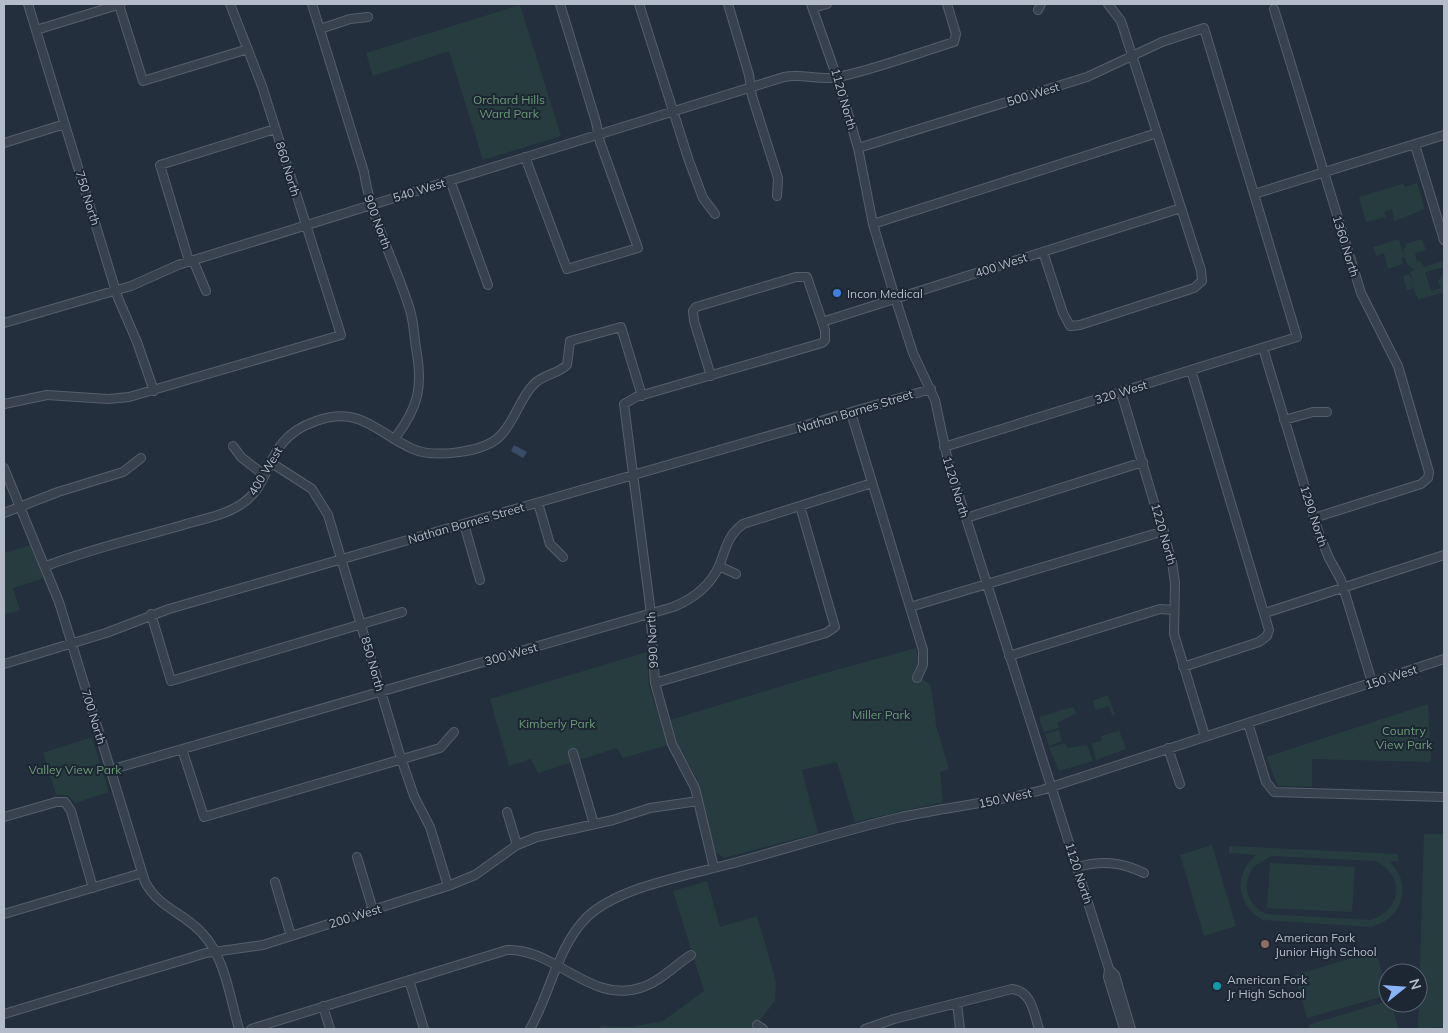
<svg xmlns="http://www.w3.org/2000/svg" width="1448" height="1033" font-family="Mulish,sans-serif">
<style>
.green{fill:#263c3f;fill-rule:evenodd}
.water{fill:#394c67}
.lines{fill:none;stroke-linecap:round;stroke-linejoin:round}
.minor-casing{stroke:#565f6c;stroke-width:10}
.minor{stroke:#38414e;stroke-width:8}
.shop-dot{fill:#3f7fe0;stroke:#1d2633;stroke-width:2}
.education-dot{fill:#8d6e63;stroke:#1d2633;stroke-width:2}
.culture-dot{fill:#0f9aa8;stroke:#1d2633;stroke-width:2}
.labels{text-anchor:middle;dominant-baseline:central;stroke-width:4;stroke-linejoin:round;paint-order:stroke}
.street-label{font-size:12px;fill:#b4bcc9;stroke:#1d2633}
.park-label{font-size:12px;fill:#6b9a76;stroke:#1d2633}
.poi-label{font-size:12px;fill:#b4bcc9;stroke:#1d2633;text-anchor:start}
</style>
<rect width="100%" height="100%" fill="#242f3e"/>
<path class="green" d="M520 5 561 136 483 160 449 51 373 76 366 53Z
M1417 183 1425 209 1394 221 1392 209 1384 212 1386 217 1366 222 1359 197 1399 185 1403 184 1405 187Z
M1399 239 1404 256 1403 248 1406 247 1405 244 1422 239 1426 250 1415 253 1417 261 1420 260 1424 267 1442 261 1444 267 1425 272 1431 291 1441 288 1438 281 1444 273V292L1418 300 1414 288 1407 290 1403 276 1409 274 1413 284 1410 272 1415 270 1407 264 1405 257 1401 258 1403 264 1388 269 1384 253 1376 256 1373 247Z
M31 545 45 578 13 588 20 610 4 615V553Z
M916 648 922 679 931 685 936 725 949 769 940 772 943 802 855 822 837 762 802 770 818 833 724 858 714 851 697 778 680 750 670 720 818 675Z
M647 652 649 686 668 745 623 758 617 748 538 773 531 759 509 766 490 699Z
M1108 695 1115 715H1112L1109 706 1095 710 1093 701Z
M1428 704 1431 762 1312 759V787L1278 786 1266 757Z
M1073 707 1077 713 1057 723 1059 728 1044 732 1039 717Z
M1117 725 1126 749 1096 760 1092 744 1102 740 1101 736 1118 731Z
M1059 730 1062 741 1049 746 1045 734Z
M92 737 109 792 75 803 68 795H56L43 753Z
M1065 743 1067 748 1087 745 1093 761 1059 771 1049 748Z
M1424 834H1444V1027L1418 1029Z
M1212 845 1236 926 1204 936 1180 855Z
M1229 846 1398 854V861L1390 862C1413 885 1403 919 1371 927L1263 920C1236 905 1233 875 1256 855L1229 853ZM1272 856 1375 861C1406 875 1402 911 1370 920L1266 914C1247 904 1241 886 1253 867Z
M1270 863 1355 867 1352 912 1267 908Z
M707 881 720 927 757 916 776 982 775 1001 753 1029H600L601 1026 631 1027 663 1021 704 991 673 891Z
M1376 951 1388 995 1307 1018 1295 975Z
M1388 1001 1391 1003 1399 1029H1310L1308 1025Z"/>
<path class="water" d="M514 445 527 452 523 458 511 451Z"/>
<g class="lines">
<defs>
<path id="minor" d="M28 4 118 298 137 342 154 391
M312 4 364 172C371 220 396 264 410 310 414 323 414 336 416 348 423 386 419 407 395 438
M639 4 689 161 703 198 715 214
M728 4 749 75 752 96 778 178 777 196
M811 4 839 83 858 148 873 224 893 291 913 353 935 400 948 461 1109 969 1108 977 1124 1029
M119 5 143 81 248 49
M813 8 827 4
M1274 9 1361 293 1398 366 1429 472 1428 478 1421 484 1314 518
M1038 10 1041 4
M320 29 350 19 368 17
M36 30 121 4
M4 143 65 124
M1415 145 1444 240
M858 148 1087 77 1162 42 1204 28 1297 337 944 447
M525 157 567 269 638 248 600 142 596 122 560 4
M450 180 488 285
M1254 194 1444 135
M873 224 1157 133
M1043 252 1063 313 1070 326 1080 325 1194 288 1202 281 1201 270 1121 21 1108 4
M193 260 206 291
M189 261 160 165 275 129
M822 322 1181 208
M4 323 131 286 178 265 784 77C802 73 820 81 838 77 874 70 918 53 954 42L956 34 947 4
M1263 348 1319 534 1329 558 1341 580 1372 682
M711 376 694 321 693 311 696 307 796 277H807L825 330V340L822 343 636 397 624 404 650 606 655 683 672 744 695 788 714 868
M1121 392 1172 562 1175 583 1174 634 1205 736
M4 404 47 395 108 399 129 397 341 335 262 86 230 4
M851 413 923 650V665L917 678
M1284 420 1313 412H1327
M233 446 241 457 264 475
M270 462 312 489 328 515 399 752 414 796 430 827 448 886
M4 468 59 602 145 882C160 909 183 912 202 933 225 957 230 998 239 1029
M538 503 550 544 563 557
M4 513 58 492 123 472 141 458
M966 518 1143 462
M464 524 480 580
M46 566C90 549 138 538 183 525 202 519 223 516 240 505 276 483 261 440 316 421 362 405 376 433 413 449 433 458 482 453 499 437 515 422 519 399 534 384 544 374 558 374 567 365L570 341 621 327 642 396
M719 566 736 574
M910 607 1164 531
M1265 613 1444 555
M151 614 171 681 402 612
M1009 656 1160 609 1173 610
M4 664 106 633 169 609 931 389
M1183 667 1259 642 1267 636 1269 630 1191 370
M655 683 826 633 835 627 800 506
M1248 723 1266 782 1274 792 1444 797
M1168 748 1180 784
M182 749 204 817 440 748 454 732
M573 753 594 824
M110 770 673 607C693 599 710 586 719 566 726 549 727 536 743 524L872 483
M507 812 517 845
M4 817 56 802H65L71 811 93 888
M357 857 373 910
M1077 867C1102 860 1121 862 1144 873
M275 882 291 936
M4 914 142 873
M1109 969 1115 975 1131 1029
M409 980 424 1029
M957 1003 960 1029
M323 1006 330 1029
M4 1014 206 953 263 945 448 886 475 875 517 845 537 837 613 820 650 808 698 801
M757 1025 763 1029
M251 1029 507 950C556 948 591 1006 643 987 661 981 675 965 691 955
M530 1029C550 994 557 948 586 918 616 888 684 876 726 865 783 850 839 832 897 818 945 807 994 803 1042 790L1444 659
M865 1029 894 1019 1012 989C1032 991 1034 1014 1039 1029"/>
</defs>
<use href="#minor" class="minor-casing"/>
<use href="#minor" class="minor"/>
</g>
<circle class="shop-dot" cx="837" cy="293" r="5"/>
<circle class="education-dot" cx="1265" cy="944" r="5"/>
<circle class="culture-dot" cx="1217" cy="986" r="5"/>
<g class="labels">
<g class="street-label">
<text transform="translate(1033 94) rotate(-17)">500 West</text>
<text transform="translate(844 99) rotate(74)">1120 North</text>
<text transform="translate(288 169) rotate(73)">860 North</text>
<text transform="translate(419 190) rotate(-17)">540 West</text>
<text transform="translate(88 198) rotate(73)">750 North</text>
<text transform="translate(378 222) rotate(70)">900 North</text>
<text transform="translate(1346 246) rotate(73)">1360 North</text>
<text transform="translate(1001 265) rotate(-18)">400 West</text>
<text transform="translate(1121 392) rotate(-17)">320 West</text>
<text transform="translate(855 411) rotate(-17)">Nathan Barnes Street</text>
<text transform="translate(265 471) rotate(-59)">400 West</text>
<text transform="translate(956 487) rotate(73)">1120 North</text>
<text transform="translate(1314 516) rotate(72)">1290 North</text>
<text transform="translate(466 523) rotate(-16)">Nathan Barnes Street</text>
<text transform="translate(1164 534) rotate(74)">1220 North</text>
<text transform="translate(652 640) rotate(-93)">990 North</text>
<text transform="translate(511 654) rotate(-16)">300 West</text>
<text transform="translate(373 664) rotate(74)">850 North</text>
<text transform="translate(1391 677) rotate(-18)">150 West</text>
<text transform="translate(94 717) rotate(73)">700 North</text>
<text transform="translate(1005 798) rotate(-12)">150 West</text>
<text transform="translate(1079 873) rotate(72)">1120 North</text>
<text transform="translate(355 916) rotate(-17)">200 West</text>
</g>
<g class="park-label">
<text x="509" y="99">Orchard Hills<tspan x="509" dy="14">Ward Park</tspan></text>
<text x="881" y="714">Miller Park</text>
<text x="557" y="723">Kimberly Park</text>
<text x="1404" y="730">Country<tspan x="1404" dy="14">View Park</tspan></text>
<text x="75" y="769">Valley View Park</text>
</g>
<g class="poi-label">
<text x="847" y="293">Incon Medical</text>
<text x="1275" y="937">American Fork<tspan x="1275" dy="14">Junior High School</tspan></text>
<text x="1227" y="979">American Fork<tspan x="1227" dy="14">Jr High School</tspan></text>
</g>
</g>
<rect width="1448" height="1033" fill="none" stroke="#b4bcc9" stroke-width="10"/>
<g transform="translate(1403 988) rotate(73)"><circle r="24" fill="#1d2633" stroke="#59626f"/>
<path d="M0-4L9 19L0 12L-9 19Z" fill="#8ab4f8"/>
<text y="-8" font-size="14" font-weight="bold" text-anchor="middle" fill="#b4bcc9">N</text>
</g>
</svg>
